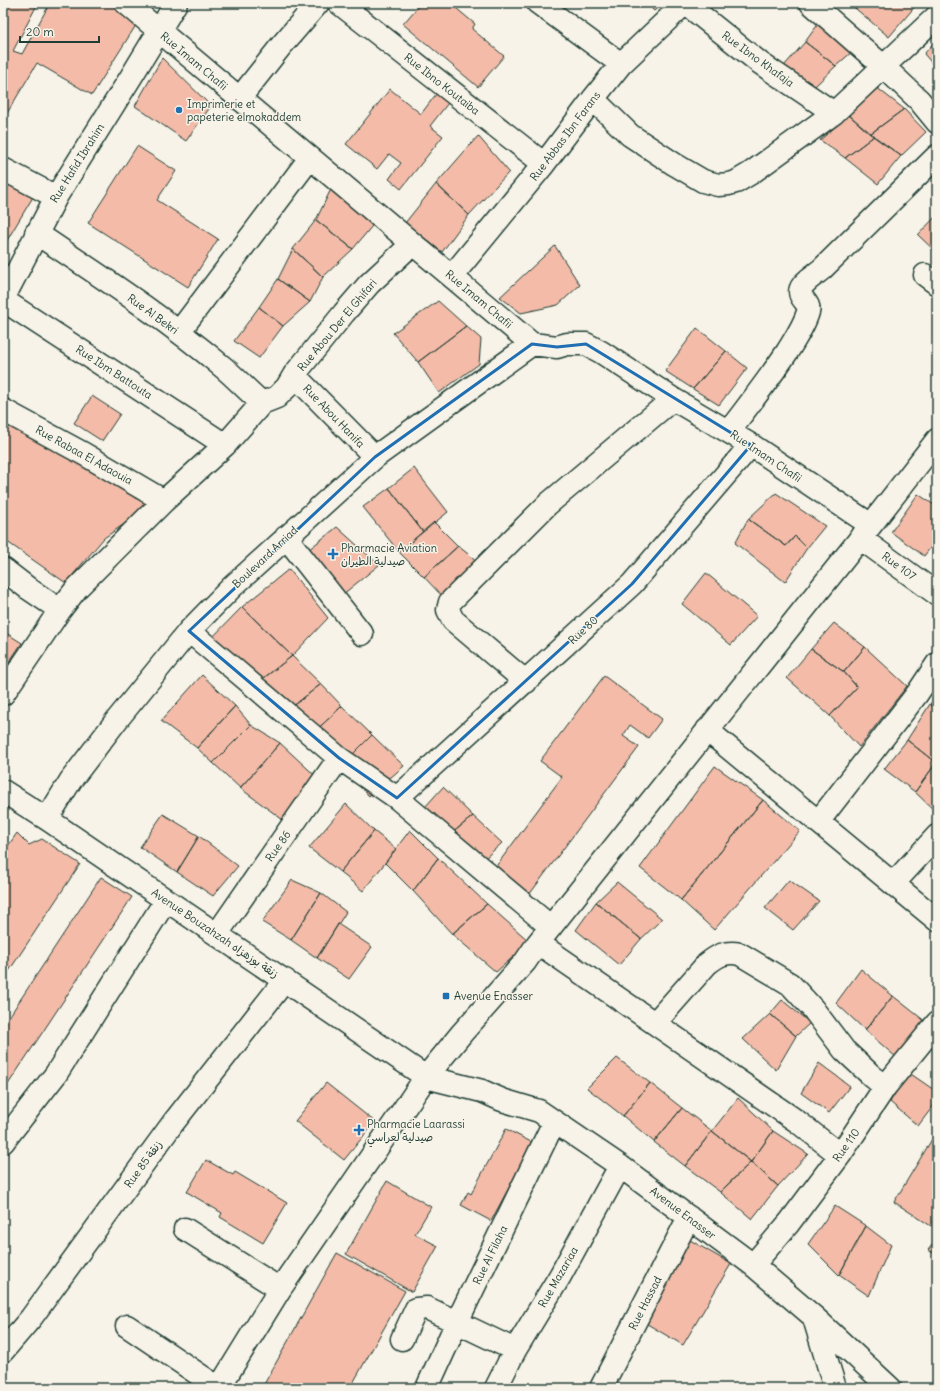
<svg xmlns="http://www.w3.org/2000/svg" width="940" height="1391" font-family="Delius,'Playpen Sans Arabic',sans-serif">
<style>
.building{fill:#f3bba8;stroke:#1f3d34}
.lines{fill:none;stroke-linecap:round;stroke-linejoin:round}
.minor-casing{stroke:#1f3d34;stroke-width:25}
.minor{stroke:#f7f3e8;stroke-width:22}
.marked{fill:none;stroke:#1f6fb2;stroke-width:3;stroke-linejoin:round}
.poi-dot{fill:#1f6fb2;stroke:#f7f3e8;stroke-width:1.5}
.labels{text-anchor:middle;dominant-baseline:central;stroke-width:3;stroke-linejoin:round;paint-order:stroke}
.street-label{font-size:11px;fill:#1f3d34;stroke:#f7f3e8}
.poi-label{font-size:11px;fill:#1f3d34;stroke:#f7f3e8;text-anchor:start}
</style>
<rect width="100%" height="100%" fill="#f7f3e8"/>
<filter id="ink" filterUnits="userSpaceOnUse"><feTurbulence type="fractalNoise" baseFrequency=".025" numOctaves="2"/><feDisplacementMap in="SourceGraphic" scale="8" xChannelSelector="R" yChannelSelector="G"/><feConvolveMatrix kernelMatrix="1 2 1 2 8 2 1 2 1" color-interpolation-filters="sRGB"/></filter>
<g filter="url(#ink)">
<path class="building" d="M3 3H38L13 51 22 54 50 3H114L138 22 92 95 37 63 3 120Z
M421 3H450L475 24 472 29 504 56 478 87 403 24Z
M646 3H663L654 11Z
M849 3H918L889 37Z
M819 23 854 50 836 66 805 42Z
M937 39V69L924 54Z
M805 42 836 66 815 86 784 66Z
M162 58 211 106 186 141 135 106Z
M876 87 904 109 870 134 849 115Z
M390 89 421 114 440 89 452 98 430 126 443 136 401 189 389 179 401 163 389 154 377 169 346 144Z
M904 109 926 132 901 156 870 134Z
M849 115 874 136 845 158 820 140Z
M478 136 509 172 469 215 436 184Z
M874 136 901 156 878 184 845 158Z
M137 146 176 171 157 200 218 239 188 287 88 223Z
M3 176 36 192 3 247Z
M436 184 469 215 442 252 405 223Z
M332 187 372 226 353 249 316 220Z
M937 215V253L918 235Z
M316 220 353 249 323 277 293 249Z
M555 246 580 285 558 305 521 313 500 297Z
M293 249 323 277 310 302 278 279Z
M278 279 310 302 283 326 259 307Z
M438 301 466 326 418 362 393 333Z
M259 307 283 326 259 358 234 341Z
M466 326 481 339 479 364 439 393 418 362Z
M697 328 726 351 693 389 665 371Z
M726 351 747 368 719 405 693 389Z
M92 396 120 414 102 441 74 423Z
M3 418 148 499 140 513 104 538 66 583 3 539Z
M414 468 448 512 423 532 389 488Z
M389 488 423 532 399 552 363 507Z
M776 493 825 526 807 548 795 536 786 546 748 519Z
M918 494 937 507V539L924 556 891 532Z
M748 519 786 546 795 536 807 548 785 582 735 543Z
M434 522 458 546 424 577 399 552Z
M337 527 379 565 342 595 308 550Z
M458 546 477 561 442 596 424 577Z
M289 569 328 618 292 656 242 607Z
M706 573 757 616 731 645 682 604Z
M242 607 292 656 251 688 207 643Z
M834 623 865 647 844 672 811 649Z
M3 631 22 643 3 671Z
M865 647 907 686 859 747 830 716 857 687 844 672Z
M811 649 844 672 857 687 830 716 787 678Z
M292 656 321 684 282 715 251 688Z
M202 675 235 706 197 748 161 721Z
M604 676 662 719 648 738 630 725 623 736 639 747 529 895 494 869 562 777 540 761Z
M321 684 342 706 308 738 282 715Z
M937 694V710L930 704Z
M930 704 937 710V762L936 763 907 740Z
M235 706 251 725 213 763 197 748Z
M342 706 372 735 341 766 308 738Z
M251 725 280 743 240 788 213 763Z
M372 735 404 766 369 796 341 766Z
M907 740 936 763 915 792 884 769Z
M280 743 321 781 291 826 240 788Z
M936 763 937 764V813L915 792Z
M715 766 763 800 681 900 640 868Z
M443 787 473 816 440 843 416 817Z
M763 800 800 831 714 930 681 900Z
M346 804 374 831 340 872 309 848Z
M163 814 199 836 177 872 140 847Z
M473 816 502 843 475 867 440 843Z
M410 830 438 858 413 891 385 863Z
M374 831 396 849 363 891 340 872Z
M17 833 29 845 42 839 80 864 3 980V853Z
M199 836 238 866 213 896 177 872Z
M438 858 487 904 452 934 413 891Z
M101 877 132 897 3 1092V1026Z
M292 880 321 893 291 940 262 922Z
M789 880 819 901 793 930 765 908Z
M617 882 662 919 641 939 596 902Z
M321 893 346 912 317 958 291 940Z
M596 902 641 939 619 965 576 930Z
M487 904 530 942 496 972 452 934Z
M338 924 372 947 349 979 317 958Z
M861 969 893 996 865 1030 836 1003Z
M893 996 926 1022 897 1058 865 1030Z
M782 1000 810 1023 796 1036 770 1014Z
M770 1014 796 1036 776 1070 743 1039Z
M617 1058 650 1083 623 1116 587 1088Z
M819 1063 850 1086 829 1113 801 1093Z
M908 1072 937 1092V1101L918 1126 890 1102Z
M326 1083 375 1122 344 1160 295 1121Z
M650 1083 682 1108 654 1142 623 1116Z
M738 1098 773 1131 751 1162 712 1131Z
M682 1108 712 1131 685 1166 654 1142Z
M506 1129 533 1143 491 1221 461 1205 468 1192 471 1194Z
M712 1131 751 1162 720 1192 685 1166Z
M773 1131 808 1154 778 1186 751 1162Z
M937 1131V1216L931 1226 894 1202Z
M206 1160 233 1175 235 1172 287 1203 263 1243 220 1217 222 1213 187 1192Z
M751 1162 778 1186 752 1219 720 1192Z
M387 1181 431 1207 415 1234 438 1246 412 1292 346 1254Z
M835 1206 866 1226 839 1275 808 1244Z
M866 1226 891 1245 869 1296 839 1275Z
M937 1239V1255L928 1250Z
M690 1240 731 1264 683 1345 642 1321Z
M337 1253 405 1291 353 1383 361 1388H262Z"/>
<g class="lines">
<defs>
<path id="minor" d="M126 3 532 344 557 347 567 344H586L601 352 673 399 751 445 871 525
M339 3 544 164
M538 3 621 64
M685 3 760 63 834 113
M811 3 884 67 919 100 937 122
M239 99 281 46 318 3
M593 99 630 135 674 164 703 181 718 185 729 184 736 182 751 173 834 113 937 16
M3 169 56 197
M36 233C100 276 165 318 224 368 237 379 249 392 262 403
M925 275 937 284
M452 276 544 164 593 99 621 64 685 3
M3 299 56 197 131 77 176 3
M3 300 225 445
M179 332 310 158
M294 375 375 457
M3 410 84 454 164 501
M729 431C749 405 769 379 787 352 795 339 804 326 808 312 812 301 793 298 803 285 808 279 816 274 822 269L937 156
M286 537 362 634
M860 538 937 594
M3 569 29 589 60 610
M189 631 339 758 397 798 551 927
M526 682 453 620 448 610 450 602 548 504 673 399
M3 694 60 610 77 588 164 501 225 445 262 403 277 397 287 387 294 375 344 313 369 284 412 244
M707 730 937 920
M3 791 47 819 426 1077 482 1091 502 1100 539 1111 620 1166 753 1265 814 1317 890 1388
M397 798 632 584 751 445
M47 819 71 780 116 721 189 631 232 587 375 457 532 344
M818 822 917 694 937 664
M893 884 937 836
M217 934 339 758
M538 943 798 1122 840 1155
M655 1023 707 964C718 955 726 951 740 954L790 984 813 1009 844 1050 872 1076 885 1087
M3 1142 56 1074 166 900
M185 1229 280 1289
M753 1265 789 1223 840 1155 885 1087 937 1023
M814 1318 835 1388
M127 1326 219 1388
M402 1339 416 1309 427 1308 515 1350
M3 1351 31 1318 173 1123 285 980
M219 1388 280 1289 426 1077 462 1033 525 962 538 943 871 525 937 440
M427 1388 457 1322 554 1122
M496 1388 515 1350 560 1276 620 1166
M601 1388 689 1217"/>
</defs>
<use href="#minor" class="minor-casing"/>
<use href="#minor" class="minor"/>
</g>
</g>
<path class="marked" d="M532 344 557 347 586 344 751 445 632 584 397 798 339 758 189 631 375 457Z"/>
<g class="poi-dot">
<circle cx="179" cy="110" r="4"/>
<path d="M331 548h4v4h4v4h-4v4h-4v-4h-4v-4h4z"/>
<rect x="442" y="992" width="8" height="8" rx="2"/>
<path d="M357 1124h4v4h4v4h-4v4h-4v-4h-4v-4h4z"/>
</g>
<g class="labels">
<g class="street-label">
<text transform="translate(758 59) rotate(36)">Rue Ibno Khafaja</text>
<text transform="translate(194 61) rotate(40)">Rue Imam Chafii</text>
<text transform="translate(442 84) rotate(38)">Rue Ibno Koutaiba</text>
<text transform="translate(565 136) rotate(-53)">Rue Abbas Ibn Farans</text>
<text transform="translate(77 163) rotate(-58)">Rue Hafid Ibrahim</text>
<text transform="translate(479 299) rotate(40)">Rue Imam Chafii</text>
<text transform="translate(153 314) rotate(36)">Rue Al Bekri</text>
<text transform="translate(337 325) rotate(-50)">Rue Abou Der El Ghifari</text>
<text transform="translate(114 372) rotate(33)">Rue Ibm Battouta</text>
<text transform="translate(334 416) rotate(46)">Rue Abou Hanifa</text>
<text transform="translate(84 455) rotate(29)">Rue Rabaa El Adaouia</text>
<text transform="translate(766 456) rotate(34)">Rue Imam Chafii</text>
<text transform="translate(265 557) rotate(-43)">Boulevard Arriad</text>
<text transform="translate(899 566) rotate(36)">Rue 107</text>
<text transform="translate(583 630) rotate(-43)">Rue 80</text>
<text transform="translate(278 846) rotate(-55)">Rue 86</text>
<text transform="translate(215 933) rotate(34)">Avenue Bouzahzah زنقة بوزهزاه</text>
<text transform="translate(846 1145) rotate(-55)">Rue 110</text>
<text transform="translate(143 1164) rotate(-54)">Rue 85 زنقة</text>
<text transform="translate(683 1213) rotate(37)">Avenue Enasser</text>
<text transform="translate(490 1255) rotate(-64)">Rue Al Filaha</text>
<text transform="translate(558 1277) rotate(-60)">Rue Mazariaa</text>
<text transform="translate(645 1303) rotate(-63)">Rue Hassad</text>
</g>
<g class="poi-label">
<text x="187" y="104">Imprimerie et<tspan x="187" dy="13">papeterie elmokaddem</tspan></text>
<text x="341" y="548">Pharmacie Aviation<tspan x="341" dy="13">صيدلية الطيران</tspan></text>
<text x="454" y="996">Avenue Enasser</text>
<text x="367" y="1124">Pharmacie Laarassi<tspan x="367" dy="13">صيدلية لعراسي</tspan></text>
</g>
</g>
<rect width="940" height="1391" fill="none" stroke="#f7f3e8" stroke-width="16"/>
<rect x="8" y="8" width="924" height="1375" fill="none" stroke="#1f3d34" stroke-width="1.5" filter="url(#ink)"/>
<path d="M20 36v6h79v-6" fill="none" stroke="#1f3d34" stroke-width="2"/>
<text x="26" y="36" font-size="12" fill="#1f3d34" stroke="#f7f3e8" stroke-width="3" paint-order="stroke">20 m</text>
</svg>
